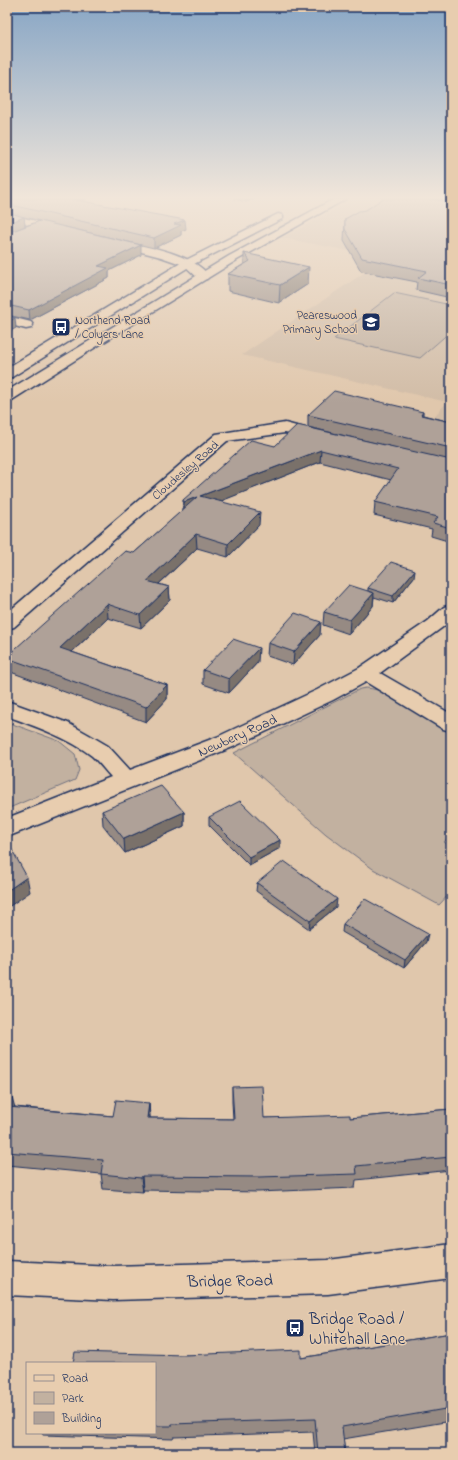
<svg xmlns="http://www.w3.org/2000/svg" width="458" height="1460" font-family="'Indie Flower',sans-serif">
  <rect width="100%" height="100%" fill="#e0c7ac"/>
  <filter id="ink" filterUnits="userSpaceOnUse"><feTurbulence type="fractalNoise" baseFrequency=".025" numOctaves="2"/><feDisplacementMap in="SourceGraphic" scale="8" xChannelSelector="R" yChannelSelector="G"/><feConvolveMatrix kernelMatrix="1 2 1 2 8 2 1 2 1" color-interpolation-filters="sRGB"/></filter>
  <g filter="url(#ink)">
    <!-- built -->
    <polygon fill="#d1bca6" points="380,202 451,215 451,431 411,443 447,402 242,355 386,258 282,238 348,203"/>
    <!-- green -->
    <g fill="#c2b1a0" stroke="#6e707f">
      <polygon points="394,293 451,305 451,331 420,358 334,339"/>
      <path d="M366 688C394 690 427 717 451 732V834L444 842 451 847V892L439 905 373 869 326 834 234 753 360 689Z"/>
      <polygon points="7,722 59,741 75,754 79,770 75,780 7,809"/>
    </g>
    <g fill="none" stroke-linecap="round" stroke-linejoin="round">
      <defs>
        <g id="street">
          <polygon points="7,316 31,322 33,325 31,328 26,329 7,324"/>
          <polygon points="285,423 327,434 329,437 327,440 321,442 285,433 227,441 14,627 7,629 7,613 216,434"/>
          <path d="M451 605V621L380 673 451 714V731L443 729 366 682 333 700 233 747 7 837V818L111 777C105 771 99 762 92 756 69 738 34 726 7 716V701L68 723 91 736 108 746 130 770 217 737 317 690 359 668 428 621 444 607Z"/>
        </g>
        <g id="secondary">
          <polygon points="7,214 66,228 68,230 62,233 7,220"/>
          <path d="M111 238C138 244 193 253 209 276L207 279H199L184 265 161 257 107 243 105 241Z"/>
          <polygon points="451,1244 451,1278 328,1294 113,1300 7,1295 7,1261 113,1266 328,1260"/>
        </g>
        <g id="primary">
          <polygon points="334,199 346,199 237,260 91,350 12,400 7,401 7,391 229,256"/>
          <polygon points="278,214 282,215 283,217 282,219 192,265 12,377 7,378 7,368 184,261"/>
        </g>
      </defs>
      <!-- street casing -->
      <use href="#street" stroke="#1b2f5e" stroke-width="3"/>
      <!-- secondary casing -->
      <use href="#secondary" stroke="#1b2f5e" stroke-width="3"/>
      <!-- primary casing -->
      <use href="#primary" stroke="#1b2f5e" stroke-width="3"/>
      <!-- street -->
      <use href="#street" fill="#e8cdaf" fill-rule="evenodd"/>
      <!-- secondary -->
      <use href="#secondary" fill="#e8cdaf" fill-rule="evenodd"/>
      <!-- primary -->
      <use href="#primary" fill="#e8cdaf" fill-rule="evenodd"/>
    </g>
    <!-- wall -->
    <g fill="#968a83" stroke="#1b2f5e" fill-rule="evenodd">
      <path d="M7 199H86L82 201 186 229 181 231V235L154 248 65 227 141 255 109 271V278L30 320 7 315ZM24 217 40 221 25 226Z"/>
      <polygon points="234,199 254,199 246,202"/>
      <polygon points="382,199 451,199 451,298 416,290 417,282 361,271 344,241 345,219 366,210"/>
      <polygon points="244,253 308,284 279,303 228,291 228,274 244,264"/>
      <polygon points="423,412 423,415 451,422 451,542 431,536 432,529 374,515 375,502 391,480 320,462 220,501 259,525 228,557 197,548 159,584 169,587 170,600 141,628 108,618 72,652 167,685 167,699 146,722 8,671 7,656 134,553 183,510 183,500 275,446 396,448 308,427 308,415"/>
      <polygon points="414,577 393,603 374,597 373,606 349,634 323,625 324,612 368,591 368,588"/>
      <polygon points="320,635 293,665 267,656 268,643"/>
      <polygon points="258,662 229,693 203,684 203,670"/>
      <polygon points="102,811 184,812 184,826 125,853 103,825"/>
      <polygon points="209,817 280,848 249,865 209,825"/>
      <polygon points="257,883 336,907 309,929 256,891"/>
      <polygon points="343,924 426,942 404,968 342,932"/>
      <polygon points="232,1087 264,1118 350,1118 451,1109 451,1170 356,1180 355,1188 258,1192 143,1190 143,1192 103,1189 101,1174 7,1165 7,1093 15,1107 113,1116 149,1103 150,1118 233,1119 232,1102"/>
      <polygon points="451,1333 451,1421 343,1439 345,1453 315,1453 313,1432 174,1437 173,1439 43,1435 42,1433 155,1433 155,1363 184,1355 301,1358"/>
    </g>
    <!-- shaded-wall -->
    <g fill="#7a716a" stroke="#1b2f5e">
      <polygon points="68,199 86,199 69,207"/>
      <polygon points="246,199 254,199 246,202"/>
      <polygon points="24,217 25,226 7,234 7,224"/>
      <polygon points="185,220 186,229 181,231 181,235 154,248 154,238 174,224"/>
      <polygon points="141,245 141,255 109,271 109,278 30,320 29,310 98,266"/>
      <polygon points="309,267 308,284 279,303 280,285"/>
      <polygon points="15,318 16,328 7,333 7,322"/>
      <polygon points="321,450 320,462 201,509 200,496"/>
      <polygon points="197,497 184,515 184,502"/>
      <polygon points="260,512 259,525 228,557 228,544"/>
      <polygon points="196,534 197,548 148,594 147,581"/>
      <polygon points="415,570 414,577 393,603 393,596"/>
      <polygon points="169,587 170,600 141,628 140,615"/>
      <polygon points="374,593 373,606 349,634 350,620"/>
      <polygon points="107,604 108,618 62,661 60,648"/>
      <polygon points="321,622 320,635 293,665 294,652"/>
      <polygon points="259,648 258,662 229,693 229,679"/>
      <polygon points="167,685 167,699 146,722 146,707"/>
      <polygon points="184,812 184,826 125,853 124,839"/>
      <polygon points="280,840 280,848 249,865 249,857"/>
      <polygon points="27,877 30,892 7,908 7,891"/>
      <polygon points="337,899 336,907 309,929 310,921"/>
      <polygon points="428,934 426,942 404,968 405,960"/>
      <polygon points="11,1093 15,1108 8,1107"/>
      <polygon points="149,1103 150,1117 148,1133 147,1118"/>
      <polygon points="142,1176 143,1190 143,1192 141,1178"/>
    </g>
    <!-- building -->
    <g fill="#afa198" stroke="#1b2f5e">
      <polygon points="7,199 71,199 185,220 174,224 181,225 154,238 7,204"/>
      <polygon points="382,199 429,199 451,202 451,285 418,278 427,271 362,258 345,229 345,219 359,211 366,210"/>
      <polygon points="7,212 24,217 7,224"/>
      <polygon points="40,221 141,245 98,266 108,268 29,310 7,305 7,233"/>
      <polygon points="244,253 309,267 280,285 228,274 250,261"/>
      <polygon points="7,315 15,318 7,322"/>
      <polygon points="334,391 423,412 421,415 451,422 451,448 308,415"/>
      <polygon points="297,425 451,460 451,528 433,523 438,517 375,502 398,469 321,450 200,496 260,512 228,544 196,534 147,581 169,587 140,615 107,604 60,648 167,685 146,707 7,658 7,656 125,551 134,553 197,497 184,502 183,500 251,440 275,446"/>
      <polygon points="391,562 415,570 393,596 368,588"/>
      <polygon points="349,585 374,593 350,620 324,612"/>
      <polygon points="295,613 321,622 294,652 268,643"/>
      <polygon points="233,639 259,648 229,679 203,670"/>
      <polygon points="161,786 184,812 124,839 102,811"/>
      <polygon points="240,801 280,840 249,857 209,817"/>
      <polygon points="11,848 27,877 7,891 7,850"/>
      <polygon points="284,861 337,899 310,921 257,883"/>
      <polygon points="365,899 428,934 405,960 343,924"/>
      <polygon points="262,1086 264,1118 350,1115 350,1118 451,1109 451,1157 356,1166 357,1174 259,1177 142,1176 141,1178 101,1174 103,1160 7,1152 7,1093 11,1093 8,1107 113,1116 116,1100 149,1103 147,1118 234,1119 232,1087"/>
      <polygon points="451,1333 451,1408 342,1427 345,1453 318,1453 315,1419 172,1424 172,1426 155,1426 155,1363 73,1363 75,1352 184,1355 301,1350 301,1358"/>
    </g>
  </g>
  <!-- sky -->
  <linearGradient id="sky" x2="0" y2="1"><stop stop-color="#88a6c5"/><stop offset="0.49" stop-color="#f1e6da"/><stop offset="1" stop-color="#f1e6da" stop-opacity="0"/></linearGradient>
  <rect width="458" height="403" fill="url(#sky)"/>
  <!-- icons -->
  <defs>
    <symbol id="school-square" viewBox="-11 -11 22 22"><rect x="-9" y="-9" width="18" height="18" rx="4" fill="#1b2f5e" stroke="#e8cdaf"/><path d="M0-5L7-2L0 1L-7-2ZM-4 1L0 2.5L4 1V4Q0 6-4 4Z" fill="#fff"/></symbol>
    <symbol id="bus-square" viewBox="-11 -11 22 22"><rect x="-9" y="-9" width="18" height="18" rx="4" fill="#1b2f5e" stroke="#e8cdaf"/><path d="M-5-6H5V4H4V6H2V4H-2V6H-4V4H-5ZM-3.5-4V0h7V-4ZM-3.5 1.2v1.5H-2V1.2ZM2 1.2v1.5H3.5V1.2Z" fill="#fff"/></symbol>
  </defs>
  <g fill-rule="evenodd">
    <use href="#school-square" x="360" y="311" width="22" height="22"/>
    <use href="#bus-square" x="50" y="316" width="22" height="22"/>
    <use href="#bus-square" x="284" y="1317" width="22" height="22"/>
  </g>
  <g text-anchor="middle" stroke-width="3" stroke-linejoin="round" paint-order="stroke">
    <!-- far-poi labels -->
    <g font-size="12" fill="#1b2f5e" stroke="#e8cdaf" text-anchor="end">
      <text x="357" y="319">Peareswood<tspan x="357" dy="14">Primary School</tspan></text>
      <text x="75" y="324" text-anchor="start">Northend Road<tspan x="75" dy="14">/ Colyers Lane</tspan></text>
    </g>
    <!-- far-street labels -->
    <g font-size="12" fill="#1b2f5e" stroke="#e8cdaf">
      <text transform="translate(185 470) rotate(-41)" y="4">Cloudesley Road</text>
    </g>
    <!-- street labels -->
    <g font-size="14" fill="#1b2f5e" stroke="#e8cdaf">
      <text transform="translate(237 735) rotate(-24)" y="5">Newbery Road</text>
    </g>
    <!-- near-street labels -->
    <g font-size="17" fill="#1b2f5e" stroke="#e8cdaf">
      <text transform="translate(230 1280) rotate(-1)" y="6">Bridge Road</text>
    </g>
    <!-- near-poi labels -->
    <g font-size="17" fill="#1b2f5e" stroke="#e8cdaf" text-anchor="start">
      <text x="309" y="1324">Bridge Road /<tspan x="309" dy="20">Whitehall Lane</tspan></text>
    </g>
  </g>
  <!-- margin -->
  <rect width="458" height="1460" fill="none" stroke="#e8cdaf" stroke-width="24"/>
  <rect x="12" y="12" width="434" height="1436" fill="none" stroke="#1b2f5e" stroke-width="1.5" filter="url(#ink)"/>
  <!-- legend -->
  <rect x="26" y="1362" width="130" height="72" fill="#e8cdaf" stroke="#968e8f"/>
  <rect x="34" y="1375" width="20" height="6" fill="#e8cdaf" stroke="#968e8f"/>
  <text x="62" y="1382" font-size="12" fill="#1b2f5e">Road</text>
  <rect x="34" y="1392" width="20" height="12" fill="#c2b1a0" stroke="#968e8f"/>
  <text x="62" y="1402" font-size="12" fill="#1b2f5e">Park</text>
  <rect x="34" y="1412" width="20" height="12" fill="#afa198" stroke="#968e8f"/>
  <text x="62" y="1422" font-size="12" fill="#1b2f5e">Building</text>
</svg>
